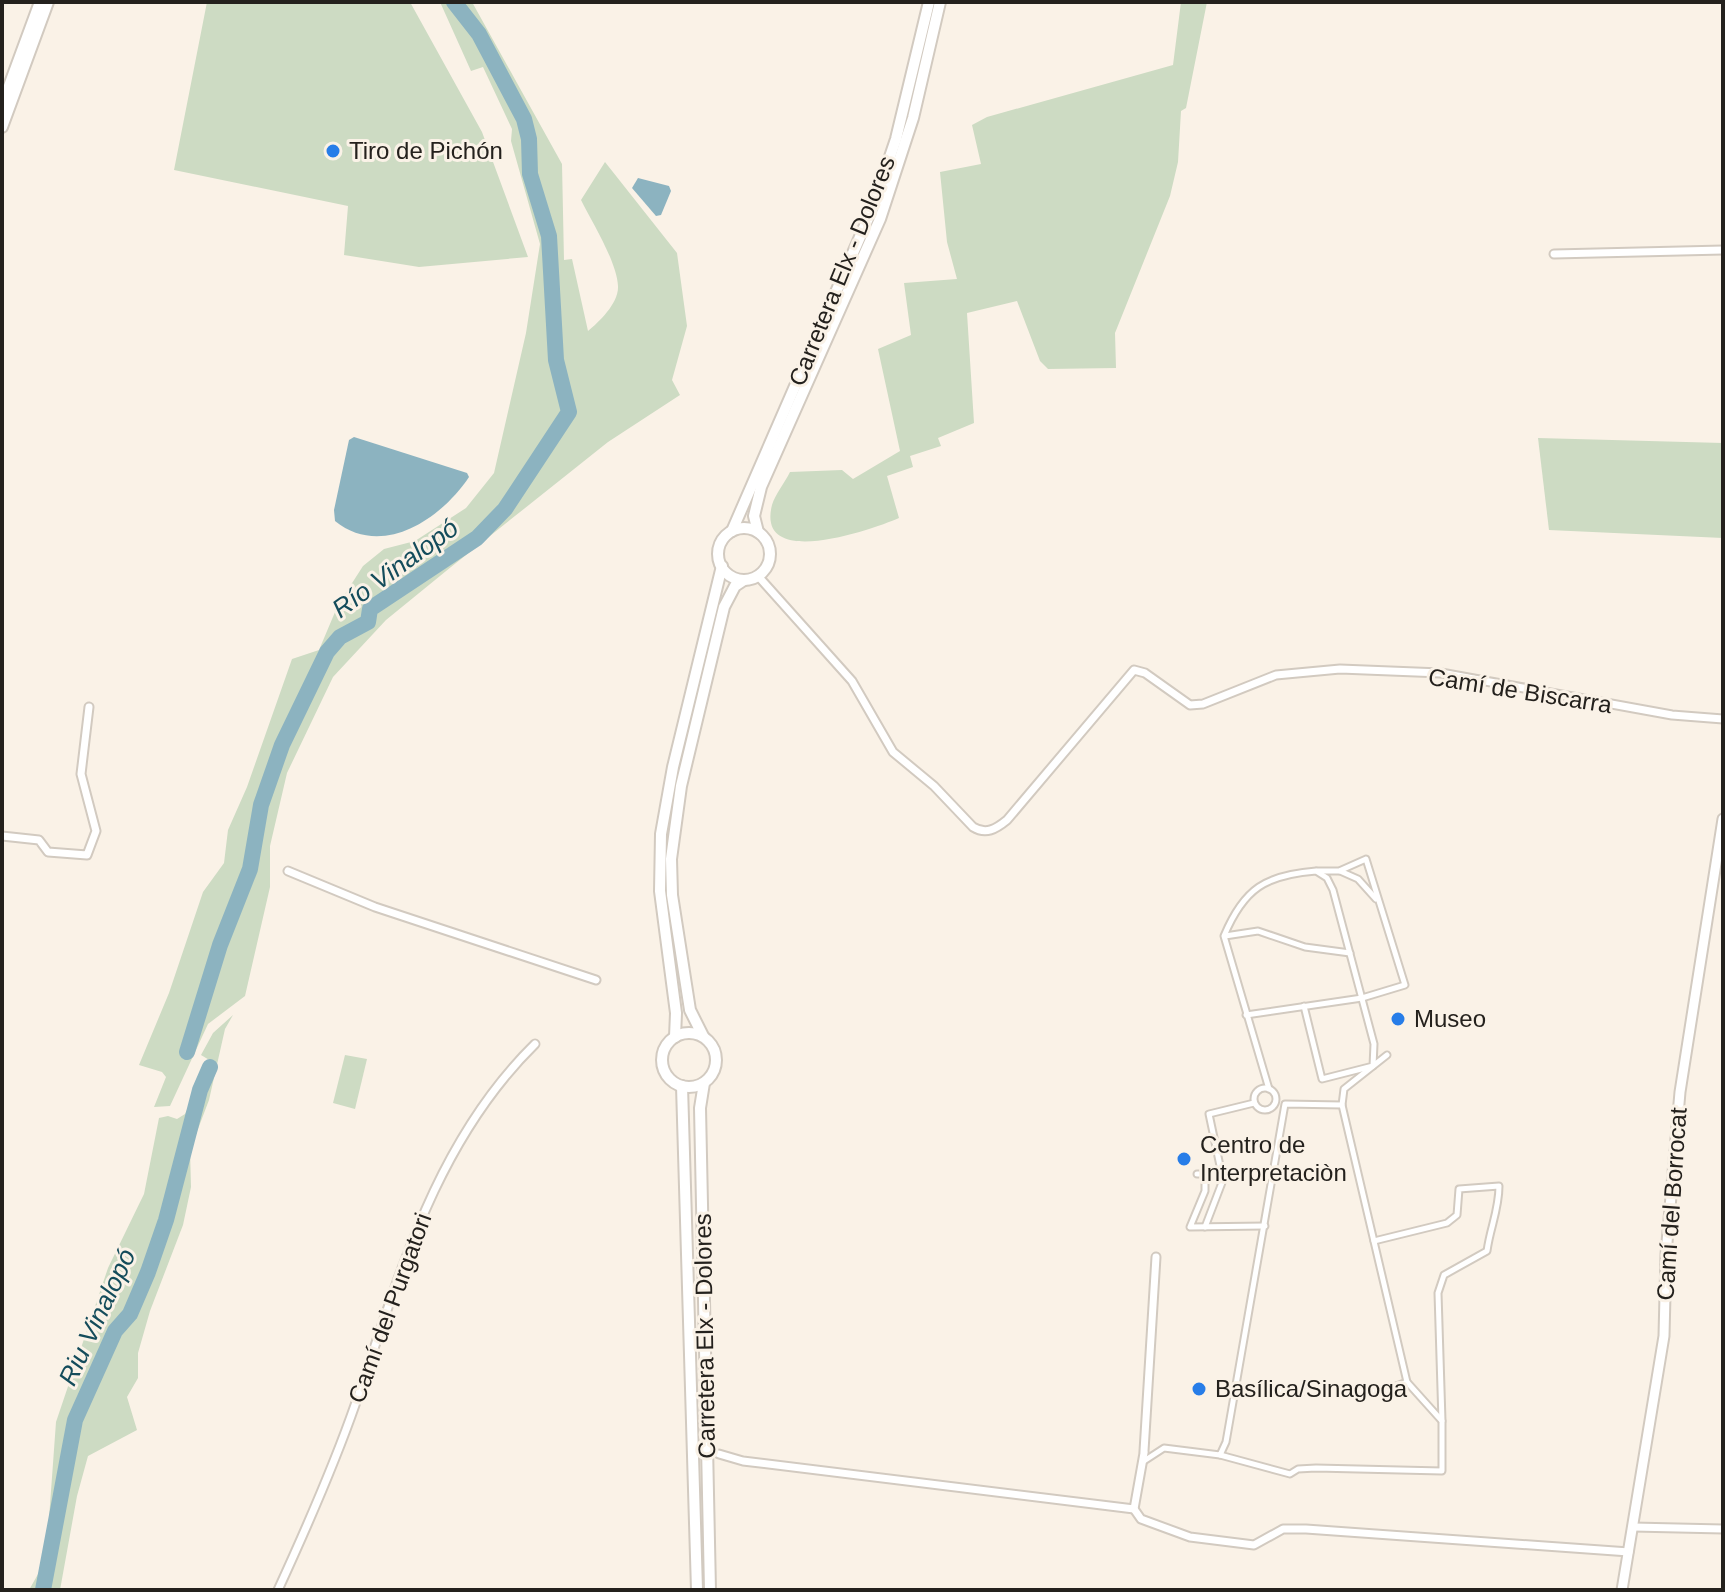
<svg xmlns="http://www.w3.org/2000/svg" width="1725" height="1592" font-family="Helvetica,sans-serif">
  <rect width="100%" height="100%" fill="#faf2e7"/>
  <!-- green -->
  <g fill="#cddbc3">
    <polygon points="207,2 410,2 482,132 528,257 419,267 344,255 348,206 174,170"/>
    <path d="M440 2H472L562 164 564 260 572 259 588 331C599 322 619 303 618 286 617 262 592 222 581 200L605 162 677 253 687 326 672 380 680 395 608 442 451 567 386 620 333 677 287 773 270 846V887L245 996 208 1024 170 1106 154 1107 166 1077 162 1072 139 1065 169 993 203 892 224 863 228 830 247 787 292 659 319 650 338 605 363 566 384 549 415 541 466 508 494 473 526 333 540 244 511 141 512 129 483 67 471 71Z"/>
    <path d="M1181 2H1207L1186 108 1181 111 1178 162 1170 196 1115 333 1116 368 1048 369 1040 361 1017 301 967 313 974 423 938 438 941 446 910 456 913 467 887 476 899 518C876 528 755 572 772 505 775 495 785 482 790 472L842 470 853 479 900 451 878 349 911 335 904 283 957 279 947 242 940 172 981 164 972 125 987 117 1173 65Z"/>
    <polygon points="1538,438 1723,443 1723,538 1549,530"/>
    <polygon points="233,1015 225,1029 209,1100 190,1150 191,1187 183,1225 150,1311 138,1353 138,1378 127,1397 137,1430 88,1456 77,1496 60,1590 29,1590 46,1560 56,1422 108,1268 144,1194 159,1118 168,1116 177,1119 185,1114 211,1061 201,1055 213,1033"/>
    <polygon points="345,1055 367,1059 355,1109 333,1103"/>
  </g>
  <!-- water -->
  <g fill="#8cb3c0">
    <polygon points="638,178 669,186 671,191 661,215 656,216 632,188"/>
    <path d="M354 437 467 473 469 477C441 519 382 559 335 521L334 510 349 440Z"/>
  </g>
  <g fill="none" stroke-linecap="round" stroke-linejoin="round">
    <!-- river -->
    <g stroke="#8cb3c0" stroke-width="16">
      <polyline points="187,1052 220,945 250,869 261,805 282,745 327,652 340,637 368,622 370,609 477,538 505,509 569,412 556,360 549,236 530,174 529,139 524,119 479,34 454,2"/>
      <polyline points="43,1590 75,1420 115,1331 130,1314 148,1272 166,1220 200,1090 210,1067"/>
    </g>
    <defs>
      <g id="pedestrian">
        <polyline points="1340,871 1358,879 1376,899"/>
        <polyline points="1225,936 1258,931 1305,947 1350,953"/>
        <polyline points="1246,1015 1362,998 1405,985 1366,859 1339,871 1317,871"/>
        <circle cx="1265" cy="1099" r="11"/>
        <path d="M1269 1089 1224 936C1244 888 1266 875 1316 871L1327 878 1333 890 1374 1044 1373 1066 1322 1079 1304 1006"/>
        <polyline points="1197,1174 1205,1174 1205,1191 1190,1227 1265,1226"/>
        <polyline points="1205,1227 1223,1180 1209,1114 1254,1103"/>
        <path d="M1374 1241 1447 1223 1457 1215 1459 1189 1499 1186C1499 1210 1490 1228 1487 1251L1444 1275 1438 1293 1442 1421"/>
        <polyline points="1236,1391 1383,1391 1407,1382 1342,1105"/>
        <polyline points="1220,1455 1290,1474 1298,1469 1316,1468 1442,1471 1442,1421 1407,1382"/>
        <polyline points="1144,1461 1164,1448 1220,1455 1226,1442 1285,1104 1342,1105 1344,1089 1387,1055"/>
      </g>
      <g id="minor">
        <polyline points="1554,254 1723,250"/>
        <path d="M758 576 852 681 893 752 934 786 973 827C986 835 996 829 1007 820L1134 670 1145 673 1190 705 1203 704 1276 675 1340 669 1441 673 1672 715 1723 719"/>
        <polyline points="2,836 39,840 48,852 87,855 96,831 81,774 89,707"/>
        <polyline points="288,871 375,907 596,980"/>
        <polyline points="1144,1451 1156,1257"/>
        <polyline points="719,1454 743,1461 1134,1509 1144,1453"/>
        <polyline points="1134,1509 1141,1519 1190,1537 1254,1545 1283,1529 1306,1529 1629,1552"/>
        <polyline points="1633,1527 1723,1529"/>
        <path d="M278 1590C306 1529 333 1468 355 1405 399 1277 435 1142 535 1044"/>
      </g>
      <polyline id="tertiary" points="1622,1590 1664,1336 1666,1254 1680,1092 1723,819"/>
      <g id="secondary">
        <polyline points="2,105 40,2"/>
        <polyline points="2,127 48,2"/>
        <circle cx="744" cy="554" r="26"/>
        <polyline points="732,531 873,207 896,139 929,2"/>
        <polyline points="758,532 754,516 761,487 880,219 913,118 940,2"/>
        <circle cx="689" cy="1060" r="27"/>
        <polyline points="703,1036 690,1010 672,895 671,859 681,786 724,607 735,586 744,580"/>
        <polyline points="675,1037 676,1013 660,891 661,834 673,767 722,566"/>
        <polyline points="704,1083 700,1108 710,1590"/>
        <polyline points="682,1086 697,1590"/>
      </g>
    </defs>
    <!-- pedestrian casing -->
    <use href="#pedestrian" stroke="#d2cac0" stroke-width="9"/>
    <!-- minor casing -->
    <use href="#minor" stroke="#d2cac0" stroke-width="11"/>
    <!-- tertiary casing -->
    <use href="#tertiary" stroke="#d2cac0" stroke-width="13"/>
    <!-- secondary casing -->
    <use href="#secondary" stroke="#d2cac0" stroke-width="14"/>
    <!-- pedestrian -->
    <use href="#pedestrian" stroke="#fff" stroke-width="5"/>
    <!-- minor -->
    <use href="#minor" stroke="#fff" stroke-width="7"/>
    <!-- tertiary -->
    <use href="#tertiary" stroke="#fff" stroke-width="9"/>
    <!-- secondary -->
    <use href="#secondary" stroke="#fff" stroke-width="10"/>
  </g>
  <!-- markers -->
  <g fill="#277de8" stroke="#faf2e7" stroke-width="3">
    <circle cx="333" cy="151" r="8"/>
    <circle cx="1398" cy="1019" r="8"/>
    <circle cx="1184" cy="1159" r="8"/>
    <circle cx="1199" cy="1389" r="8"/>
  </g>
  <g text-anchor="middle" stroke-width="6" stroke-linejoin="round" paint-order="stroke">
    <!-- poi labels -->
    <g font-size="24" fill="#24211d" stroke="#faf2e7" text-anchor="start">
      <text x="349" y="159">Tiro de Pichón</text>
      <text x="1414" y="1027">Museo</text>
      <text x="1200" y="1153">Centro de<tspan x="1200" dy="28">Interpretaciòn</tspan></text>
      <text x="1215" y="1397">Basílica/Sinagoga</text>
    </g>
    <!-- street labels -->
    <g font-size="24" fill="#24211d" stroke="#faf2e7">
      <text transform="translate(842 271) rotate(-68)" y="8">Carretera Elx - Dolores</text>
      <text transform="translate(1520 691) rotate(9)" y="8">Camí de Biscarra</text>
      <text transform="translate(1672 1204) rotate(-86)" y="8">Camí del Borrocat</text>
      <text transform="translate(390 1308) rotate(-70)" y="8">Camí del Purgatori</text>
      <text transform="translate(705 1336) rotate(-91)" y="8">Carretera Elx - Dolores</text>
    </g>
    <!-- water labels -->
    <g font-size="26" font-style="italic" fill="#144c5b" stroke="#faf2e7">
      <text transform="translate(395 568) rotate(-36)" y="9">Río Vinalopó</text>
      <text transform="translate(97 1317) rotate(-65)" y="9">Riu Vinalopó</text>
    </g>
  </g>
  <!-- border -->
  <rect width="1725" height="1592" fill="none" stroke="#24211d" stroke-width="8"/>
</svg>
